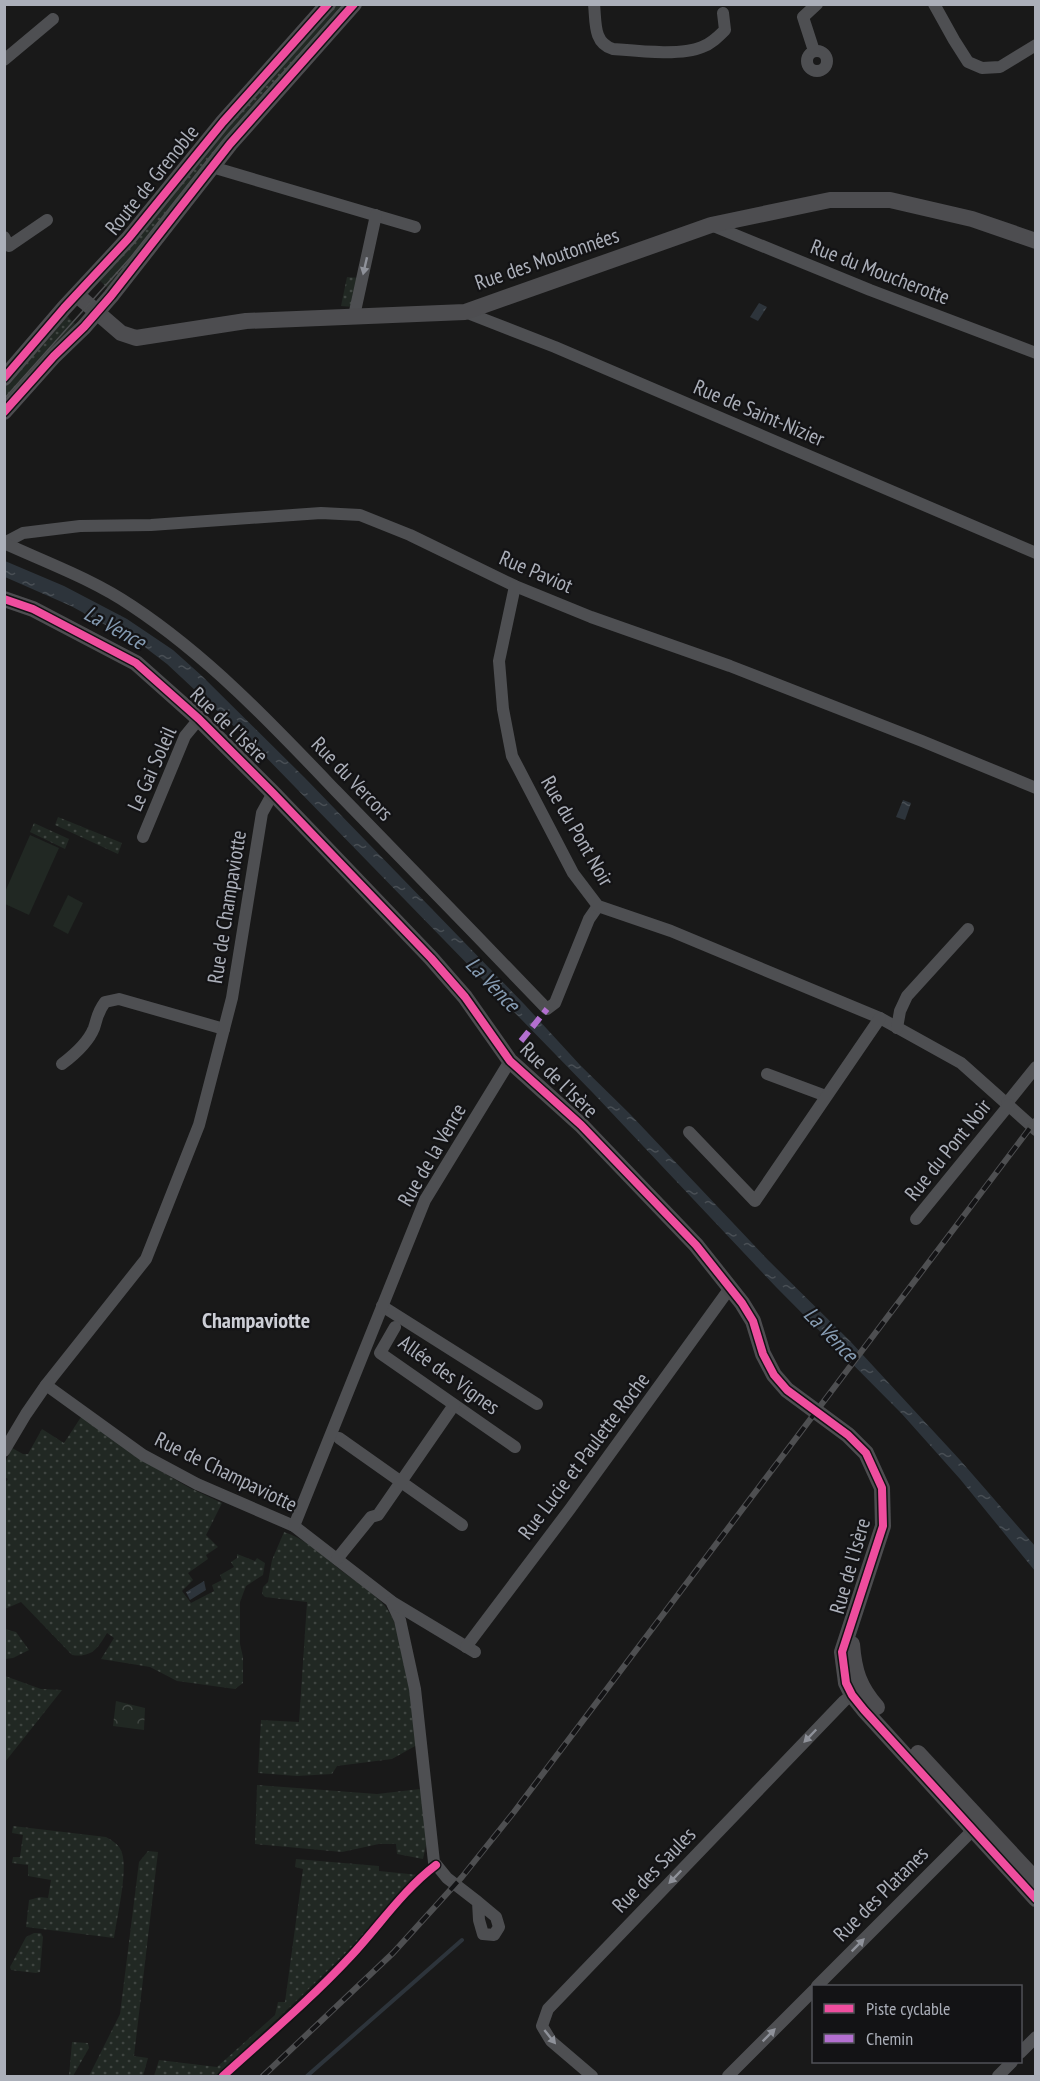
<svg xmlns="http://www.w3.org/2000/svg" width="1040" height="2081" font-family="'PT Sans Narrow',sans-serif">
  <defs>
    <pattern id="grass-dots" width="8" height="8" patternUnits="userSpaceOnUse" patternTransform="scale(1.5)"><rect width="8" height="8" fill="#212823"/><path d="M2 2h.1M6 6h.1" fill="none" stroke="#3f4541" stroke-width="1.8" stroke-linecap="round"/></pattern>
    <pattern id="forest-crowns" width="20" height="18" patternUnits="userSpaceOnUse" patternTransform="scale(1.5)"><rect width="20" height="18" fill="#212823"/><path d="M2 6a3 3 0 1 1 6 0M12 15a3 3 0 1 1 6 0" fill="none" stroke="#3f4541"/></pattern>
    <pattern id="water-ripples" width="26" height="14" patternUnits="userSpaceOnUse" patternTransform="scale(1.5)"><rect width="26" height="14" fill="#2d343b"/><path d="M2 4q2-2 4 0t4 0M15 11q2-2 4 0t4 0" fill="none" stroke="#494f55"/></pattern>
  </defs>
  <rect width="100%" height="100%" fill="#191919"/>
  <!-- grass -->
  <g fill="url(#grass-dots)">
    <polygon points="332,5 349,5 111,291 99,280"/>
    <polygon points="347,277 361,278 353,307 341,306"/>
    <polygon points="67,316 75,324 5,404 5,385"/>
    <polygon points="58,817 122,843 118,854 55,825"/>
    <polygon points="34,823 69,839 65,849 30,832"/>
    <path d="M83 1414 145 1462 188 1487 222 1503 206 1535 218 1547 206 1555 208 1559 188 1573 193 1580 182 1591 191 1603 214 1591 212 1585 222 1580 220 1575 234 1567 231 1562 237 1558V1554L255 1561 257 1558 265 1563 263 1575 246 1586 240 1602V1644L243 1657V1683L235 1689 177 1681 150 1667 101 1659 114 1638 107 1633C98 1648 92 1658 72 1655L21 1602 5 1609 4 1484 8 1479 5 1477V1463L12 1448 23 1454H28L42 1429 64 1443Z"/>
    <path d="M284 1532C304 1538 322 1555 338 1568 352 1579 374 1593 385 1606 409 1637 411 1706 417 1745L392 1759 337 1766 332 1774 297 1776 258 1773 261 1720 299 1722 307 1602 265 1597 262 1594 263 1587 268 1582 272 1560Z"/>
    <polygon points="5,1629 16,1632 29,1650 13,1658 5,1659"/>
    <polygon points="5,1676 41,1689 62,1690 5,1762"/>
    <polygon points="257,1785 377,1794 420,1789 423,1793 427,1841 423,1859 397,1854 396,1844 379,1844 342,1852 255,1844"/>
    <path d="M13 1826 106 1837C113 1841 120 1845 122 1853 128 1871 117 1917 114 1938L26 1927 29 1900 40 1897 48 1898 51 1880 28 1876V1865L12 1863 13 1857H20L23 1835 12 1833Z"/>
    <polygon points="148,1851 158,1852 134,2056 148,2058 143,2076 89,2076 120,2014 139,1862"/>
    <path d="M296 1859 379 1866V1871L419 1875C355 1947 286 2012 215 2076H154L159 2060 217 2067 275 2015 278 2002H285L303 1869 295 1867Z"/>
    <polygon points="34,1933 41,1933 43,1937 40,1972 36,1973 11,1970 10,1967 26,1937"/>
    <polygon points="72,2042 88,2043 89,2048 73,2076 69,2076"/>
  </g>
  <!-- forest -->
  <polygon fill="url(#forest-crowns)" points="116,1701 145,1708 144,1730 113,1726"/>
  <!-- pitch -->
  <g fill="#212823">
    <polygon points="30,835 59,848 29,915 5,904 5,892"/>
    <polygon points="68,895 83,903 68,934 53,926"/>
  </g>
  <!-- water -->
  <g fill="url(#water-ripples)">
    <polygon points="759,303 767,307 758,321 750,317"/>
    <polygon points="5,561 64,586 127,619 173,650 202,676 304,777 525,1005 580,1065 630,1114 768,1260 850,1341 960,1460 1035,1546 1035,1571 960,1479 902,1414 776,1287 593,1093 257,748 167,664 142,645 71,606 5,577"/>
    <polygon points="903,800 911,803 905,820 896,817"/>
    <polygon points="204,1581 206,1590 190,1600 186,1592"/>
  </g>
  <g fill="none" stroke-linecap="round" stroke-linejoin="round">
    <!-- stream -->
    <polyline stroke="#2d343b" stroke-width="4" points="307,2076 462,1940"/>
    <!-- street -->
    <g stroke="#4e4f52" stroke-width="12">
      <path d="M594 4C596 22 593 43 613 49 637 51 682 56 702 47 711 44 718 37 725 30L723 13"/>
      <polyline points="934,4 954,40 968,62 982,68 1000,67 1036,45"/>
      <circle cx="817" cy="61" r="10"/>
      <polyline points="814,51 803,17 817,4"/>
      <polyline points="4,60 53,19"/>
      <polyline points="212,167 415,227"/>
      <polyline points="711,225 870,290 1036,353"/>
      <polyline points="4,237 9,246 47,220"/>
      <polyline points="465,312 555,347 1036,553"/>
      <polyline points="354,316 376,215"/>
      <polyline points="4,543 23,533 80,526 151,525 321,513 360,515 410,535 515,586 591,617 730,666 922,741 1036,788"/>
      <path d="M6 544C48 563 94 580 132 606 209 657 273 725 336 791 407 864 477 936 547 1009L555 1003 589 919 598 906"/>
      <polyline points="515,586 499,661 503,709 512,756 573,873 598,906 671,931 880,1018 961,1063 1036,1130"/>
      <polyline points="143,837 185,736 199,719"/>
      <polyline points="897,1028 900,1011 907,996 968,929"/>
      <path d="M62 1064C74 1055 88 1043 94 1028 98 1016 97 1013 105 1002L119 999 224 1029"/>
      <polyline points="767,1074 826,1096"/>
      <polyline points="1007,1103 1036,1067"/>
      <polyline points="689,1132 755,1201 880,1018"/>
      <polyline points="916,1219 1009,1105"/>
      <polyline points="382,1306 537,1404"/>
      <polyline points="395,1327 380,1353 515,1447"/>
      <polyline points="46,1385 143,1455 197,1484 294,1526 391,1601 400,1620 415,1689 434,1862 447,1878 478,1902 479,1920 483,1934 494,1935 499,1927 496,1917 478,1902"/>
      <polyline points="339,1438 462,1525"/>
      <polyline points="4,1451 26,1414 46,1385 146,1259 199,1125 232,998 262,813 273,793"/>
      <polyline points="294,1526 425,1200 510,1061"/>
      <polyline points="337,1559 371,1517 378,1515 454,1405"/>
      <polyline points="392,1602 475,1652"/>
      <polyline points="466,1647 570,1509 730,1288"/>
      <polyline points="817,1986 973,1830"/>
      <polyline points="1020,2053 1036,2037"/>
      <polyline points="592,2076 551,2041 542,2026 548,2009 844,1701 852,1695"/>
      <polyline points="728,2076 814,1990"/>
      <polyline points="998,2076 1012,2062"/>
    </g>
    <!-- secondary -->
    <g stroke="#4d4d50" stroke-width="16">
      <polyline points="77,295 121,333 136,338 246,321 465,312 711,225 830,200 890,200 972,219 1036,241"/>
      <polyline points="4,378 64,308 128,239 223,122 328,4"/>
      <polyline points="4,412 54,356 84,327 111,296 230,144 354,4"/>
      <polyline points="4,599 33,609 136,663 199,719 273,793 431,958 465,997 510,1061 581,1125 696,1245 742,1303 753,1321 763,1354 774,1375 787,1390 848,1435 866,1453 882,1488 883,1526 842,1652 846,1683 852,1695 864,1710 1036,1899"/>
      <path d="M852 1644C854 1670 859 1687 877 1707"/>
      <polyline points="918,1753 1036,1880"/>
    </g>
    <!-- tram -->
    <polyline stroke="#4e4f51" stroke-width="1.5" points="4,399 131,257 224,139 344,4"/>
    <defs>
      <polyline id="rail" points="263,2076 393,1953 462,1877 514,1812 1036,1120"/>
    </defs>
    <!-- rail casing -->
    <use href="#rail" stroke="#4e4f51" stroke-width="6"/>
    <!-- rail -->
    <use href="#rail" stroke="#131315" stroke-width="4" stroke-dasharray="11" stroke-linecap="butt"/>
    <!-- quiet -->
    <polyline stroke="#b36fd0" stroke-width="6" stroke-dasharray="12 6" stroke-linecap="butt" points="521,1041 547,1009"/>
    <defs>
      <g id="cycleway">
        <polyline points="4,378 64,308 128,239 223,122 328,4"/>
        <polyline points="4,412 54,356 84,327 111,296 230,144 354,4"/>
        <polyline points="4,599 33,609 136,663 199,719 273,793 431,958 465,997 510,1061 581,1125 696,1245 742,1303 753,1321 763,1354 774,1375 787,1390 848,1435 866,1453 882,1488 883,1526 842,1652 846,1683 852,1695 864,1710 1036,1899"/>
        <path d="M223 2076C266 2037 311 1999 351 1956 379 1926 403 1890 436 1865"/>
      </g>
    </defs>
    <!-- cycleway casing -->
    <use href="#cycleway" stroke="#131315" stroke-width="11"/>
    <!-- cycleway -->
    <use href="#cycleway" stroke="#ef4d9e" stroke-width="8"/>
  </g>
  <!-- one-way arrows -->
  <defs><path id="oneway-solid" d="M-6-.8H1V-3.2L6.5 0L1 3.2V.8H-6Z" transform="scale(1.5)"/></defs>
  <g fill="#8f929a">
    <use href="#oneway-solid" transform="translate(365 266) rotate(103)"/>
    <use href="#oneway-solid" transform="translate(810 1736) rotate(134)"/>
    <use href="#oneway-solid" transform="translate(675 1877) rotate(134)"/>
    <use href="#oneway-solid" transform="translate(858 1945) rotate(-45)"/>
    <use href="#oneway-solid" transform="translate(769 2035) rotate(-45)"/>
    <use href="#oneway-solid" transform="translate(550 2037) rotate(51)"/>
  </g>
  <g text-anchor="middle" stroke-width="4.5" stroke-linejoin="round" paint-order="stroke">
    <!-- street labels -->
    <g font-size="21" fill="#abafb9" stroke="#131315">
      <text transform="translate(152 180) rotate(-51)" y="7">Route de Grenoble</text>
      <text transform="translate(547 259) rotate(-19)" y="7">Rue des Moutonnées</text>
      <text transform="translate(880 272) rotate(21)" y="7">Rue du Moucherotte</text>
      <text transform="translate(759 413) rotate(23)" y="7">Rue de Saint-Nizier</text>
      <text transform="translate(536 572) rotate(23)" y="7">Rue Paviot</text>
      <text transform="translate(229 725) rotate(44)" y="7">Rue de l'Isère</text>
      <text transform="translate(152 769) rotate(-66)" y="7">Le Gai Soleil</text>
      <text transform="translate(352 779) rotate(46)" y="7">Rue du Vercors</text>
      <text transform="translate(577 831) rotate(60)" y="7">Rue du Pont Noir</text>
      <text transform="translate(227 907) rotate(-81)" y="7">Rue de Champaviotte</text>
      <text transform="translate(559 1080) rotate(44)" y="7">Rue de l'Isère</text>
      <text transform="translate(948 1150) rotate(-51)" y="7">Rue du Pont Noir</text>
      <text transform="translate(432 1155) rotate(-60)" y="7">Rue de la Vence</text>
      <text transform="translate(449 1375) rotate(36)" y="7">Allée des Vignes</text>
      <text transform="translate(584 1456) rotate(-53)" y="7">Rue Lucie et Paulette Roche</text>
      <text transform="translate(226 1472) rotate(26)" y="7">Rue de Champaviotte</text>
      <text transform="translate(850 1566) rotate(-74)" y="7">Rue de l'Isère</text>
      <text transform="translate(654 1870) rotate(-46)" y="7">Rue des Saules</text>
      <text transform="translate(881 1894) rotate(-45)" y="7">Rue des Platanes</text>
    </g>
    <!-- water labels -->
    <g font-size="22" font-style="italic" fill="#859bb2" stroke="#131315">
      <text transform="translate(115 627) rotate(29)" y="8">La Vence</text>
      <text transform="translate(493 984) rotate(46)" y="8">La Vence</text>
      <text transform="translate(831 1334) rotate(46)" y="8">La Vence</text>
    </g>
    <!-- neighbourhood labels -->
    <g font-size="22" font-weight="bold" fill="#ccced6" stroke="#131315">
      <text x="256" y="1328">Champaviotte</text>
    </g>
  </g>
  <!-- border -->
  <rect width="1040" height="2081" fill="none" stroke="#abafb9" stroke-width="12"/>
  <!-- legend -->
  <rect x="812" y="1985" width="210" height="78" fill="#131315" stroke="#505157" stroke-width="1.5"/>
  <rect x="824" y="2004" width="30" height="9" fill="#ef4d9e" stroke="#505157" stroke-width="1.5"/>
  <text x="866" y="2015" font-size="18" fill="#abafb9">Piste cyclable</text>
  <rect x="824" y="2034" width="30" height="9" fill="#b36fd0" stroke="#505157" stroke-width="1.5"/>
  <text x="866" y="2045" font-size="18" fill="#abafb9">Chemin</text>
</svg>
